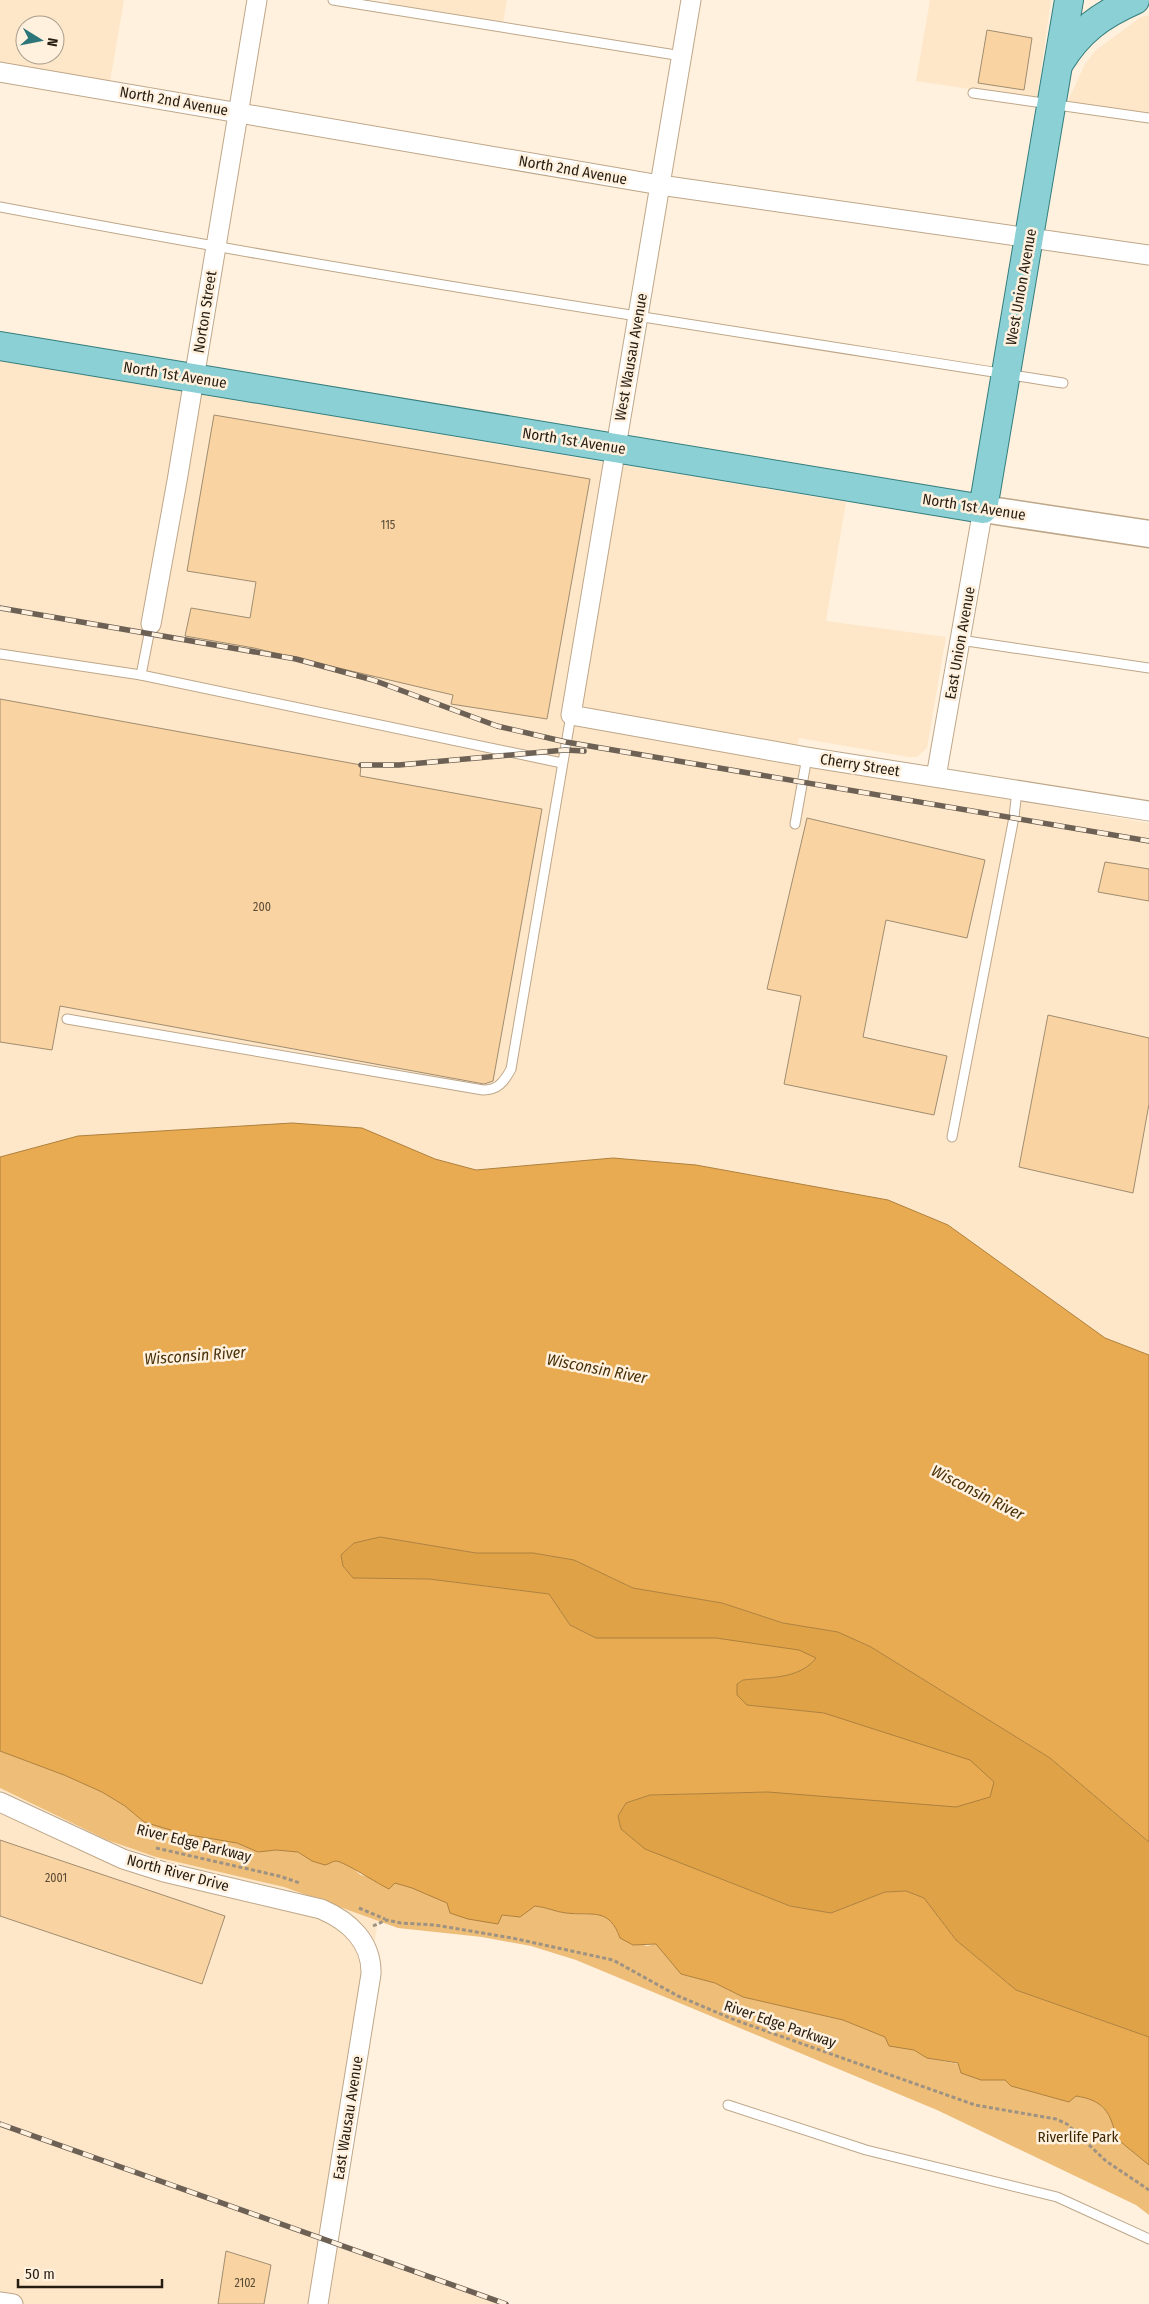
<svg xmlns="http://www.w3.org/2000/svg" width="1149" height="2304" font-family="'Fira Sans Condensed',sans-serif">
  <rect width="100%" height="100%" fill="#fff1de"/>
  <!-- built -->
  <g fill="#fee7c9" fill-rule="evenodd">
    <path d="M0 0H124L110 82 0 62ZM25 25H55V55H25Z"/>
    <polygon points="389,0 507,0 503,23 388,3"/>
    <polygon points="930,0 1051,0 1037,99 916,81"/>
    <polygon points="1149,15 1149,114 1067,103 1085,64 1096,50 1141,17"/>
    <polygon points="0,359 513,447 846,502 826,621 946,637 927,748 917,757 909,757 799,738 794,764 1149,823 1149,1355 1105,1338 948,1225 888,1200 613,1158 476,1170 435,1159 78,1136 0,1157"/>
    <polygon points="0,1788 107,1840 133,1849 284,1887 378,1921 328,2241 505,2304 0,2304"/>
  </g>
  <!-- green -->
  <path fill="#eebd78" d="M0 1751 64 1775 102 1792 125 1806 144 1822 184 1834 237 1843 258 1852 276 1850 298 1852 312 1861H335L346 1863 361 1875 412 1887 447 1903 502 1915 519 1917 535 1906C546 1907 556 1912 566 1913 593 1916 609 1907 620 1938L647 1946 656 1944 681 1974 715 1983 743 1997 843 2020 885 2037 889 2046 914 2050 927 2058 958 2064 961 2073 981 2080H1005L1011 2086 1069 2102 1076 2096C1103 2100 1111 2112 1116 2138L1149 2165V2215L1136 2205 937 2110 576 1960 531 1946 482 1937 398 1928 284 1887 156 1857 107 1840 0 1788Z"/>
  <!-- forest -->
  <path fill="#dfa247" d="M380 1537 476 1553H533L574 1560 633 1588 722 1603 783 1623 838 1632 871 1647 1050 1758 1149 1842V2037L1016 1990 956 1940 924 1898 906 1891 885 1892 831 1913 790 1906 644 1849 621 1829 618 1816 626 1803 650 1795 768 1792 824 1713 747 1705 737 1695V1684L743 1680C766 1677 801 1680 815 1658L716 1638H596L570 1625 549 1594 429 1579 353 1578 343 1566 341 1555 354 1543Z"/>
  <!-- water -->
  <path fill="#e9ab51" stroke="#ae803e" d="M292 1123 362 1128 435 1159 476 1170 613 1158 696 1165 888 1200 948 1225 1105 1338 1149 1355V1842L1050 1758 871 1647 838 1632 783 1623 722 1603 633 1588 574 1560 533 1553H476L380 1537 354 1543 341 1555 343 1566 353 1578 429 1579 549 1594 570 1625 596 1638H716L799 1650 816 1658C799 1680 768 1677 743 1680L737 1684V1695L747 1705 824 1713 970 1760 994 1782 990 1797 956 1807 768 1792 650 1795 626 1803 618 1816 621 1829 645 1849 790 1906 831 1913 885 1892 906 1891 924 1898 956 1940 1016 1990 1149 2037V2165L1116 2138C1111 2112 1103 2100 1076 2096L1069 2102 1011 2086 1005 2080H981L961 2073 958 2063 927 2058 914 2050 889 2046 885 2037 843 2020 743 1997 715 1983 681 1974 656 1944 633 1945 620 1938C609 1907 593 1916 566 1913 556 1912 546 1907 535 1906L520 1917 502 1915 498 1924 468 1919 450 1913 447 1903 412 1888 395 1883 389 1889C378 1884 345 1862 336 1861 333 1861 329 1864 325 1865L312 1861 298 1852 276 1850 258 1852 237 1843 184 1834 144 1822 125 1806 102 1792 64 1775 0 1751V1157L78 1136Z"/>
  <!-- building -->
  <g fill="#f9d4a2" stroke="#a18c6f">
    <polygon points="987,30 1032,38 1024,90 978,83"/>
    <polygon points="214,415 590,479 547,719 451,704 453,695 254,648 185,636 191,608 250,618 256,582 187,571"/>
    <polygon points="0,699 361,765 360,776 542,809 493,1081 484,1084 60,1006 52,1050 0,1042"/>
    <polygon points="807,818 985,860 967,938 886,920 863,1037 947,1056 934,1115 784,1084 801,996 767,989"/>
    <polygon points="1105,862 1149,869 1149,901 1098,892"/>
    <polygon points="1048,1015 1149,1038 1149,1104 1133,1193 1019,1167"/>
    <polygon points="0,1840 225,1916 202,1984 0,1916"/>
    <polygon points="226,2251 271,2265 264,2304 218,2304"/>
  </g>
  <g fill="none" stroke-linecap="round" stroke-linejoin="round">
    <defs>
      <g id="lane">
        <polyline points="333,0 682,56"/>
        <polyline points="973,93 1149,118"/>
        <path d="M0 207C353 274 708 327 1063 383"/>
        <polyline points="960,640 1149,668"/>
        <polyline points="0,654 141,675 562,763"/>
        <polyline points="141,675 151,624"/>
        <polyline points="795,824 807,757"/>
        <path d="M67 1019 483 1090C498 1090 504 1082 511 1069L571 715"/>
        <polyline points="952,1137 1014,817 1017,790"/>
        <polyline points="728,2105 866,2150 1057,2197 1149,2239"/>
      </g>
      <g id="street">
        <polyline points="691,0 571,715 807,757 1149,811"/>
        <polyline points="0,72 660,185 1149,255"/>
        <polyline points="151,624 177,481 257,0"/>
        <polyline points="936,777 983,509"/>
        <path d="M0 1802 123 1859 164 1872 321 1909C349 1921 372 1942 371 1974L318 2304"/>
        <polyline points="0,2302 13,2304"/>
      </g>
      <polyline id="secondary" points="983,509 1149,534"/>
      <g id="primary">
        <path d="M1060 62C1079 31 1101 15 1135 0"/>
        <polyline points="0,346 983,509 1069,0"/>
      </g>
    </defs>
    <!-- lane casing -->
    <use href="#lane" stroke="#bea789" stroke-width="11"/>
    <!-- street casing -->
    <use href="#street" stroke="#bea789" stroke-width="21"/>
    <!-- secondary casing -->
    <use href="#secondary" stroke="#bea789" stroke-width="29"/>
    <!-- primary casing -->
    <use href="#primary" stroke="#357d7d" stroke-width="30"/>
    <!-- path -->
    <g stroke="#9e9283" stroke-width="3" stroke-dasharray="4 2.5" stroke-linecap="butt">
      <polyline points="156,1848 279,1876 300,1883"/>
      <polyline points="359,1908 385,1919"/>
      <polyline points="373,1926 386,1920 401,1923 435,1925 512,1938 613,1960 678,1996 735,2020 975,2105 1056,2119 1067,2124 1106,2161 1149,2190"/>
    </g>
    <!-- lane -->
    <use href="#lane" stroke="#fff" stroke-width="9"/>
    <!-- street -->
    <use href="#street" stroke="#fff" stroke-width="19"/>
    <!-- secondary -->
    <use href="#secondary" stroke="#fff" stroke-width="26"/>
    <!-- primary -->
    <use href="#primary" stroke="#8bd0d4" stroke-width="28"/>
    <defs>
      <g id="rail">
        <polyline points="0,608 296,659 373,680 497,726 566,742 1149,841"/>
        <polyline points="361,765 399,765 565,750 584,751"/>
        <polyline points="0,2124 506,2304"/>
      </g>
    </defs>
    <!-- rail casing -->
    <use href="#rail" stroke="#6c6154" stroke-width="5.5"/>
    <!-- rail -->
    <use href="#rail" stroke="#fff1de" stroke-width="4" stroke-dasharray="11" stroke-linecap="butt"/>
  </g>
  <g text-anchor="middle" stroke-width="5" stroke-linejoin="round" paint-order="stroke">
    <!-- number labels -->
    <g font-size="12" fill="#5b4b36">
      <text x="388" y="529">115</text>
      <text x="262" y="911">200</text>
      <text x="56" y="1882">2001</text>
      <text x="245" y="2287">2102</text>
    </g>
    <!-- street labels -->
    <g font-size="15" fill="#261d12" stroke="#fff1de">
      <text transform="translate(174 101) rotate(10)" y="5">North 2nd Avenue</text>
      <text transform="translate(573 170) rotate(10)" y="5">North 2nd Avenue</text>
      <text transform="translate(1021 287) rotate(-80)" y="5">West Union Avenue</text>
      <text transform="translate(205 312) rotate(-81)" y="5">Norton Street</text>
      <text transform="translate(631 357) rotate(-80)" y="5">West Wausau Avenue</text>
      <text transform="translate(175 375) rotate(9)" y="5">North 1st Avenue</text>
      <text transform="translate(574 441) rotate(9)" y="5">North 1st Avenue</text>
      <text transform="translate(974 507) rotate(9)" y="5">North 1st Avenue</text>
      <text transform="translate(960 643) rotate(-80)" y="5">East Union Avenue</text>
      <text transform="translate(860 765) rotate(9)" y="5">Cherry Street</text>
      <text transform="translate(194 1843) rotate(14)" y="5">River Edge Parkway</text>
      <text transform="translate(178 1873) rotate(15)" y="5">North River Drive</text>
      <text transform="translate(780 2024) rotate(19)" y="5">River Edge Parkway</text>
      <text transform="translate(348 2118) rotate(-81)" y="5">East Wausau Avenue</text>
    </g>
    <!-- park labels -->
    <g font-size="15" fill="#3f2700" stroke="#fff1de">
      <text x="1078" y="2142">Riverlife Park</text>
    </g>
    <!-- water labels -->
    <g font-size="16" font-style="italic" fill="#493109" stroke="#fff1de">
      <text transform="translate(195 1355) rotate(-4)" y="6">Wisconsin River</text>
      <text transform="translate(597 1368) rotate(11)" y="6">Wisconsin River</text>
      <text transform="translate(978 1492) rotate(27)" y="6">Wisconsin River</text>
    </g>
  </g>
  <!-- north arrow -->
  <g transform="translate(40 40) rotate(100)"><circle r="24" fill="#fff1de" stroke="#a89c8c"/>
  <path d="M0-4L9 19L0 12L-9 19Z" fill="#2c767a"/>
  <text y="-8" font-size="14" font-weight="bold" text-anchor="middle" fill="#261d12">N</text>
  </g>
  <!-- scale -->
  <path d="M18 2279v8h144v-8" fill="none" stroke="#261d12" stroke-width="2.5"/>
  <text x="25" y="2279" font-size="15" fill="#261d12" stroke="#fff1de" stroke-width="4" paint-order="stroke">50 m</text>
</svg>
